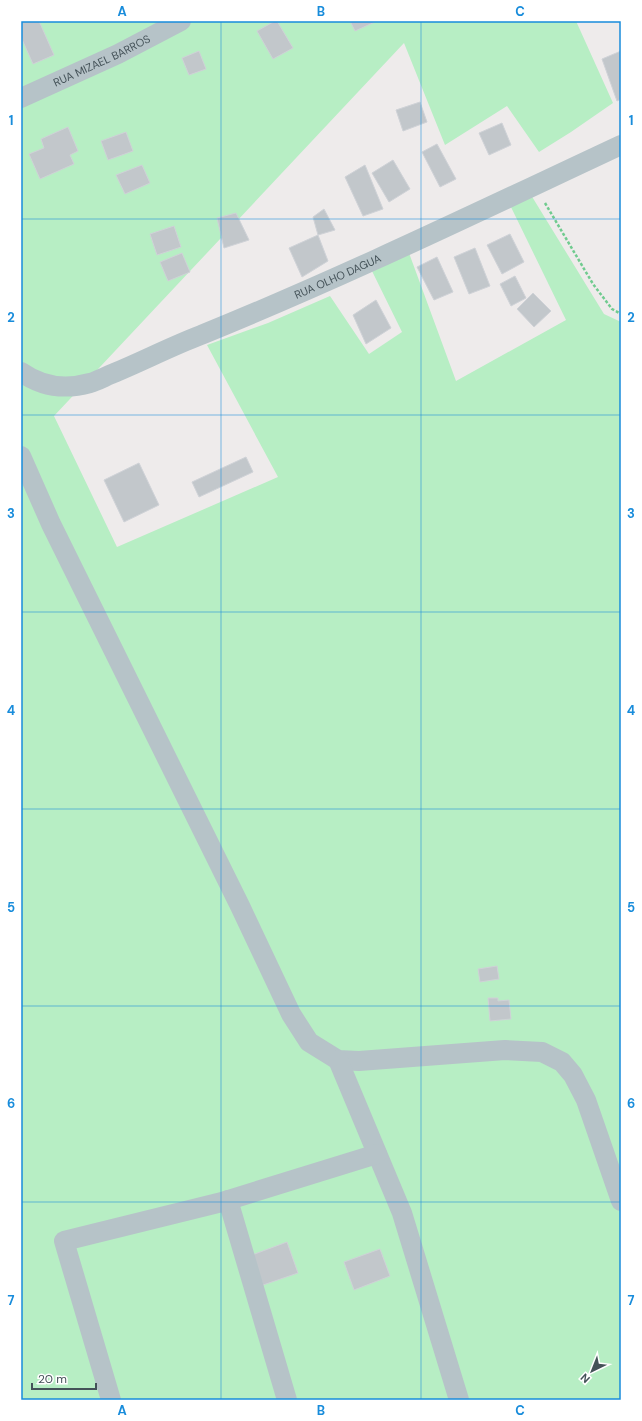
<svg xmlns="http://www.w3.org/2000/svg" width="642" height="1421" font-family="'DM Sans',sans-serif">
  <rect width="100%" height="100%" fill="#eeebeb"/>
  <!-- green -->
  <polygon fill="#b7eec4" points="21,21 576,21 613,103 571,132 539,152 507,106 445,145 404,43 54,416 117,547 278,477 207,345 268,323 330,296 369,354 402,332 371,269 409,253 456,381 566,320 510,205 531,195 604,314 621,322 621,1400 21,1400"/>
  <!-- building -->
  <g fill="#c2c7cb" stroke="#cfd2d7">
    <polygon points="21,21 39,21 54,55 33,64 21,37"/>
    <polygon points="275,21 277,21 293,48 273,59 257,31"/>
    <polygon points="350,21 377,21 355,31"/>
    <polygon points="199,51 206,69 189,75 182,58"/>
    <polygon points="621,51 621,99 617,101 602,59"/>
    <polygon points="420,102 427,122 403,131 396,110"/>
    <polygon points="502,123 511,145 489,155 479,133"/>
    <polygon points="68,127 78,151 70,155 74,164 40,179 29,154 44,148 41,139"/>
    <polygon points="126,132 133,151 108,160 101,141"/>
    <polygon points="437,144 456,179 440,187 422,152"/>
    <polygon points="393,160 410,189 389,202 372,173"/>
    <polygon points="142,165 150,183 125,194 116,175"/>
    <polygon points="365,165 383,209 363,216 345,177"/>
    <polygon points="324,209 335,230 318,235 313,217"/>
    <polygon points="236,213 249,240 224,248 217,218"/>
    <polygon points="174,226 181,247 157,255 150,234"/>
    <polygon points="510,234 524,262 502,274 487,245"/>
    <polygon points="318,235 328,261 302,277 289,248"/>
    <polygon points="475,248 490,286 469,294 454,257"/>
    <polygon points="182,253 190,272 168,281 160,262"/>
    <polygon points="437,257 453,292 434,300 417,267"/>
    <polygon points="515,276 526,298 511,306 500,284"/>
    <polygon points="533,293 551,311 534,327 517,309"/>
    <polygon points="376,300 391,328 366,344 353,315"/>
    <polygon points="246,457 253,472 199,497 192,482"/>
    <polygon points="139,463 159,505 124,522 104,480"/>
    <polygon points="497,966 499,979 480,982 478,969"/>
    <polygon points="488,998 498,998 498,1001 509,1000 511,1019 490,1021"/>
    <polygon points="287,1242 298,1273 263,1285 252,1255"/>
    <polygon points="380,1249 390,1276 354,1290 344,1262"/>
  </g>
  <g fill="none" stroke-linecap="round" stroke-linejoin="round">
    <!-- path -->
    <polyline stroke="#70cb8f" stroke-width="2.5" stroke-dasharray="3 2" stroke-linecap="butt" points="545,203 593,284 612,309 621,314"/>
    <!-- street -->
    <g stroke="#b6c3c8" stroke-width="20">
      <path id="s1" d="M21 98 118 54 181 21"/>
      <path id="s2" d="M21 372C42 387 65 390 90 383 98 381 106 376 114 373 143 361 172 346 201 335 344 277 482 210 621 145"/>
      <polyline points="21,456 51,524 240,906 291,1014 309,1042 338,1060 359,1061 505,1050 542,1052 562,1062 573,1075 586,1100 621,1201"/>
      <polyline points="338,1060 402,1213 459,1400"/>
      <polyline points="228,1200 287,1400"/>
      <polyline points="111,1400 64,1241 222,1202 377,1154"/>
    </g>
  </g>
  <!-- grid -->
  <path fill="none" stroke="#188cdb" stroke-width="1" stroke-opacity="0.55" d="M221 21V1400M421 21V1400M21 219H621M21 415H621M21 612H621M21 809H621M21 1006H621M21 1202H621"/>
  <g text-anchor="middle" stroke-width="3" stroke-linejoin="round" paint-order="stroke">
    <!-- street labels -->
    <g font-size="11" fill="#445258" stroke="#fff">
      <text dy="4" stroke="none"><textPath href="#s1" startOffset="89">RUA MIZAEL BARROS</textPath></text>
      <text dy="4" stroke="none"><textPath href="#s2" startOffset="342">RUA OLHO DAGUA</textPath></text>
    </g>
  </g>
  <!-- border -->
  <rect width="642" height="1421" fill="none" stroke="#ffffff" stroke-width="44"/>
  <!-- north arrow -->
  <g transform="translate(592 1371) rotate(223)" stroke="#ffffff" stroke-width="3" paint-order="stroke">
  <path d="M0-3L7 15L0 10L-7 15Z" fill="#445258"/>
  <text y="-6" font-size="11" font-weight="bold" text-anchor="middle" fill="#445258">N</text>
  </g>
  <!-- scale -->
  <path d="M32 1383v6h64v-6" fill="none" stroke="#445258" stroke-width="2"/>
  <text x="38" y="1383" font-size="12" fill="#445258" stroke="#ffffff" stroke-width="3" paint-order="stroke">20 m</text>
  <rect x="22" y="22" width="598" height="1377" fill="none" stroke="#188cdb" stroke-width="1.5"/>
  <g font-size="13" text-anchor="middle" font-weight="bold" fill="#188cdb">
    <text x="122" y="16">A</text>
    <text x="321" y="16">B</text>
    <text x="520" y="16">C</text>
    <text x="11" y="125">1</text>
    <text x="631" y="125">1</text>
    <text x="11" y="322">2</text>
    <text x="631" y="322">2</text>
    <text x="11" y="518">3</text>
    <text x="631" y="518">3</text>
    <text x="11" y="715">4</text>
    <text x="631" y="715">4</text>
    <text x="11" y="912">5</text>
    <text x="631" y="912">5</text>
    <text x="11" y="1108">6</text>
    <text x="631" y="1108">6</text>
    <text x="11" y="1305">7</text>
    <text x="631" y="1305">7</text>
    <text x="122" y="1415">A</text>
    <text x="321" y="1415">B</text>
    <text x="520" y="1415">C</text>
  </g>
</svg>
